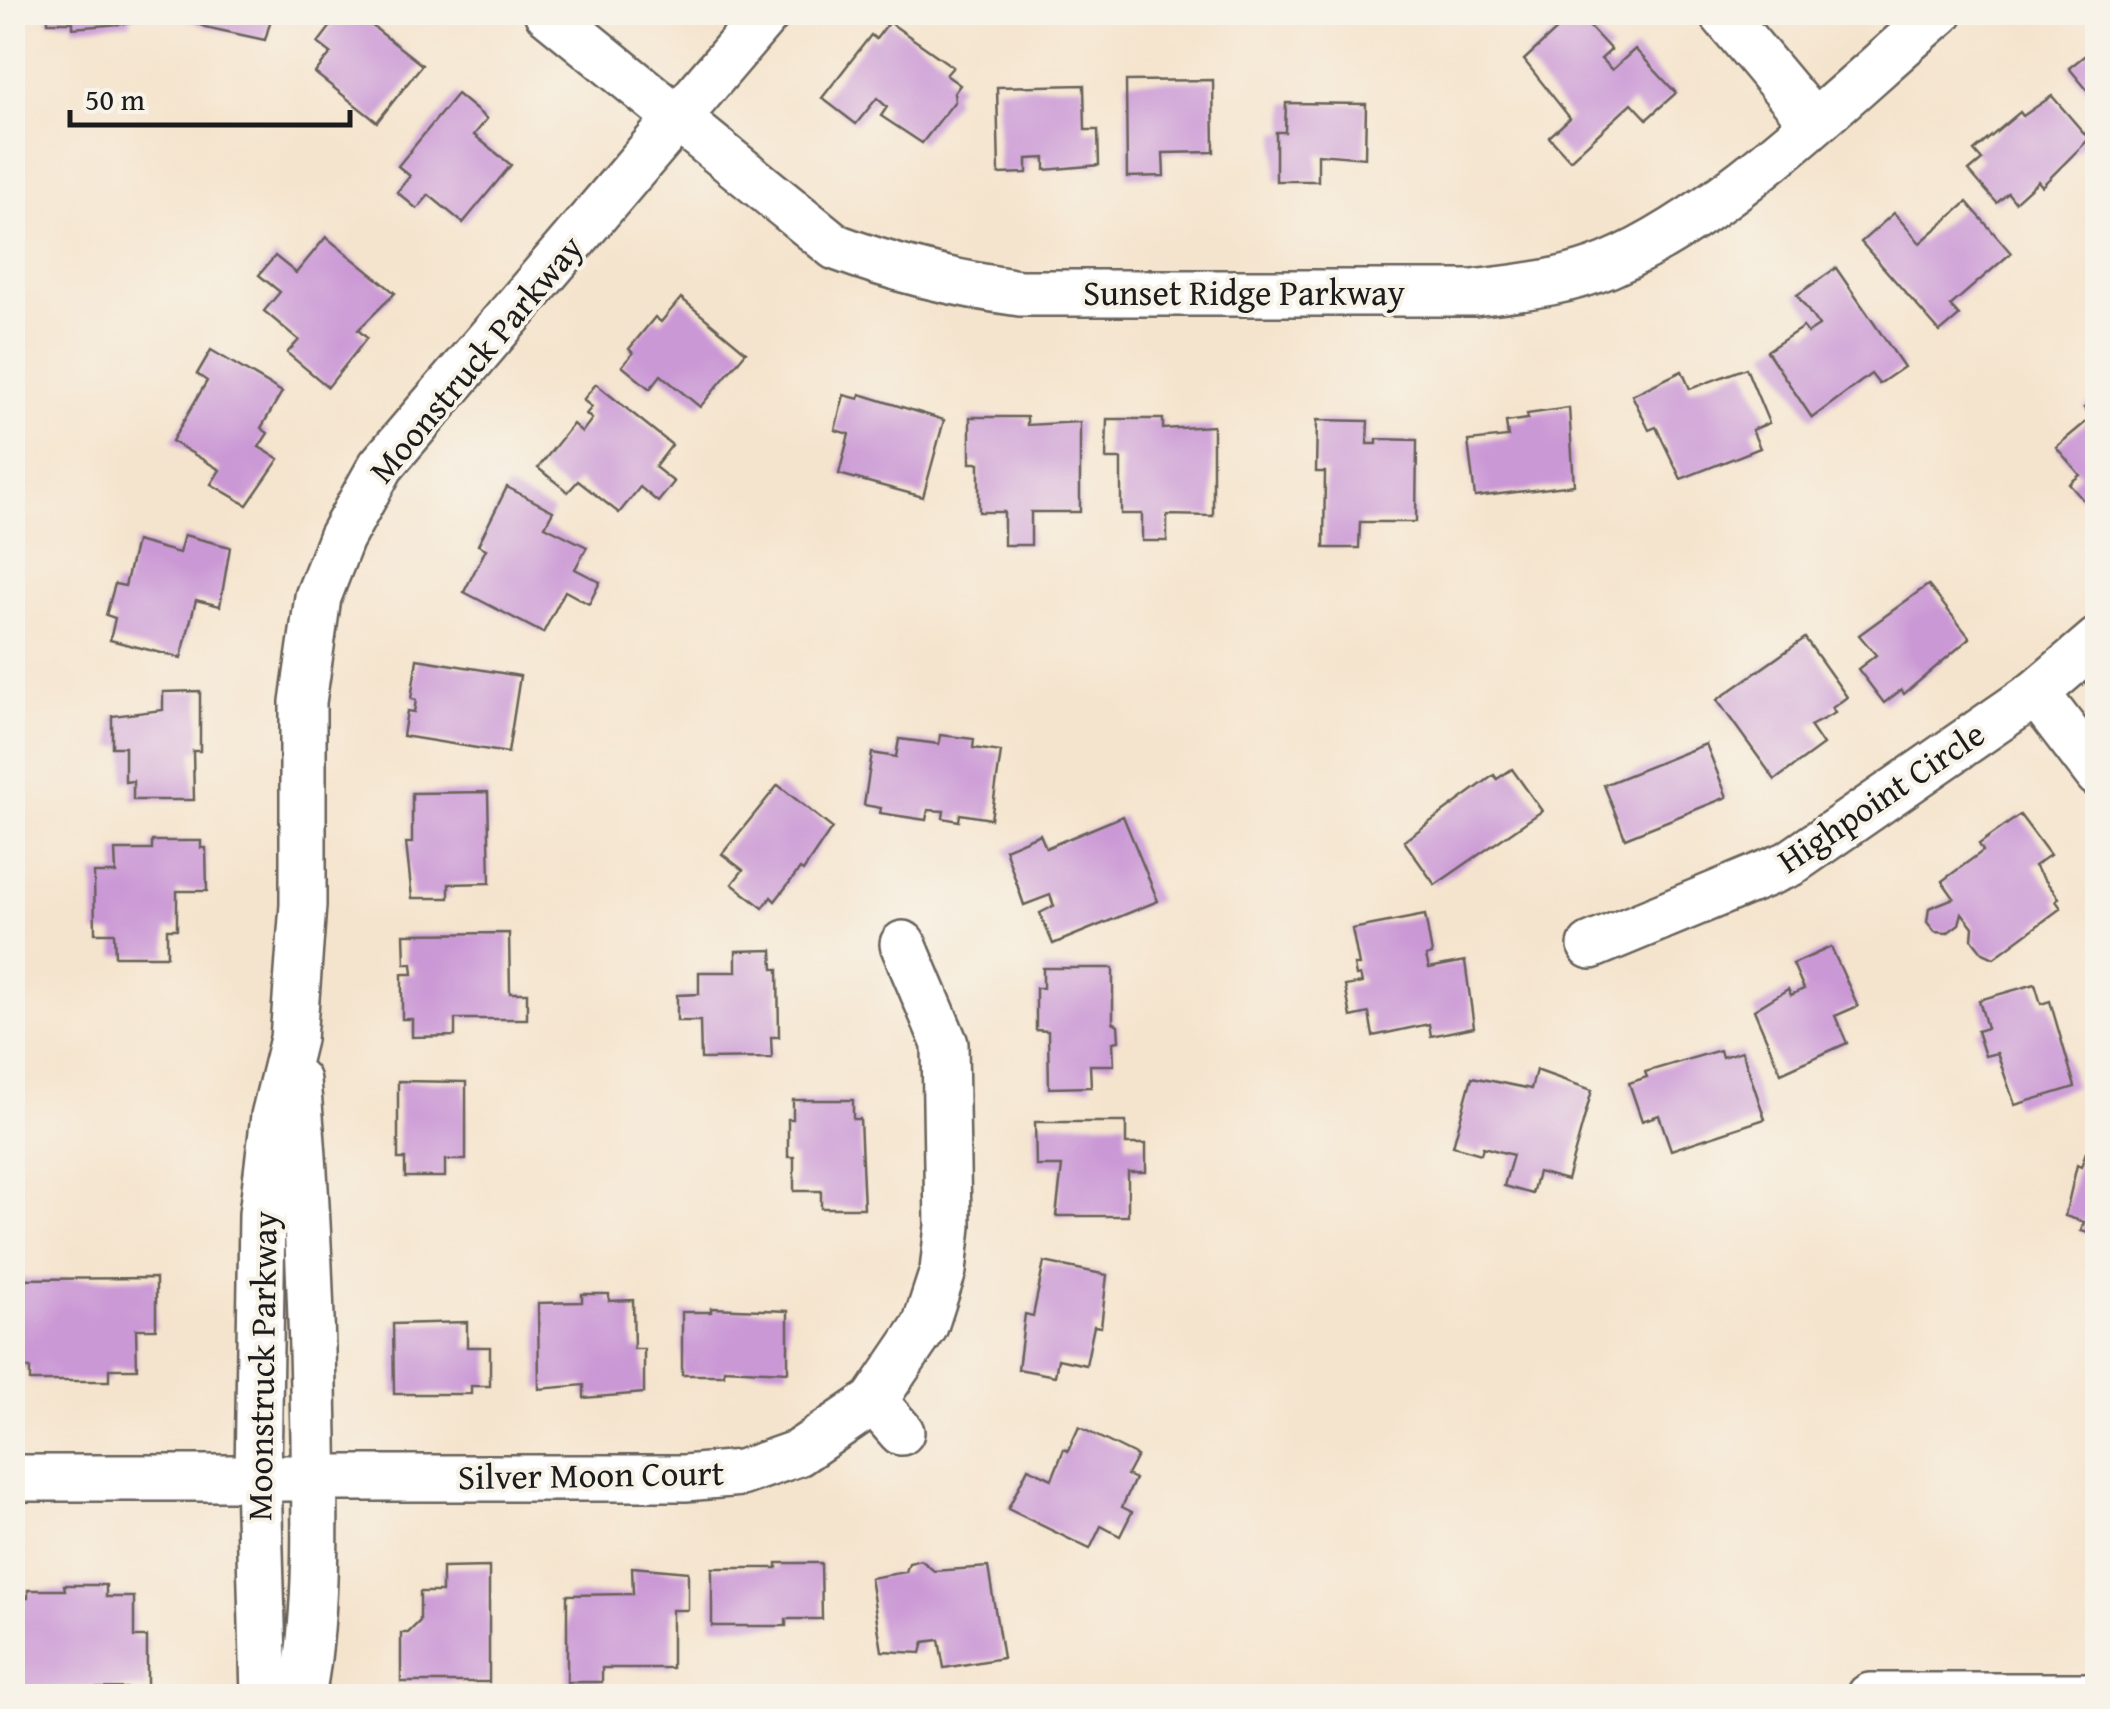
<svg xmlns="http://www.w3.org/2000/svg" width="2110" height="1709" font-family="'Gentium Book Plus',serif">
  <rect width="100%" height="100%" fill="#f7f3e8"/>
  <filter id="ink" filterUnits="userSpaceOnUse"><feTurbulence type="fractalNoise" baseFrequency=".01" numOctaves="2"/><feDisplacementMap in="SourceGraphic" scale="20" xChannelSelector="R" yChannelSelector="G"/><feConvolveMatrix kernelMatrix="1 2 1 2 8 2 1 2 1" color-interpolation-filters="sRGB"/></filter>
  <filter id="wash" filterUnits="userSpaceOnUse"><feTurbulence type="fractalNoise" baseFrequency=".0048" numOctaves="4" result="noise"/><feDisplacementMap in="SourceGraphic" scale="40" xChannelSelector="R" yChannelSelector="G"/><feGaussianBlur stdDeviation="2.25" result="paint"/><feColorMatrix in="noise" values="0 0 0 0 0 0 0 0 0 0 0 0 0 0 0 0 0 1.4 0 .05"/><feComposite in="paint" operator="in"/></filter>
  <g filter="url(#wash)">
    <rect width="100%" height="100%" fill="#f5e4cd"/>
    <g id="blocks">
      <!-- building -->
      <g fill="#ca98d5">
        <polygon points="48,12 131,12 131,23 73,28 73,22 48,22"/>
        <polygon points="182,12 273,12 265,40 205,27 181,16"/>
        <polygon points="1576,12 1611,50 1601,59 1612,70 1635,49 1676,93 1647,119 1632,103 1570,160 1549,137 1570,118 1524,60"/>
        <polygon points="340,14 354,25 361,17 422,65 377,122 315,73 331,53 318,43"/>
        <polygon points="889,22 953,67 946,75 960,85 954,93 955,101 922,143 881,116 887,107 877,98 856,124 822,98 871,35 876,39"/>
        <polygon points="2098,45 2098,103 2069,68"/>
        <polygon points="1213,80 1214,152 1163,153 1164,176 1127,177 1126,81"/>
        <polygon points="1084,85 1085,130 1098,130 1099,165 1045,170 1045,158 1027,159 1027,173 999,174 997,87"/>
        <polygon points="457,94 487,119 474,135 511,165 463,223 429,195 417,209 397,192 410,176 398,166"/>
        <polygon points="2052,96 2089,139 2042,186 2038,181 2015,202 2008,193 1997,203 1969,171 1982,160 1974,151 2020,112 2023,116"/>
        <polygon points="1286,103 1366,104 1365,158 1318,154 1318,181 1276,181 1276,132 1285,132"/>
        <polygon points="1967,202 2011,253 1950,306 1959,316 1940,332 1861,242 1894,213 1920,243"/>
        <polygon points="326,237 395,293 358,330 367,338 328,387 287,353 299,340 264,311 280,292 259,275 275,256 296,273"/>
        <polygon points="1836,268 1904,367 1879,384 1871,374 1812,418 1767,351 1803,327 1808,333 1819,326 1797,295"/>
        <polygon points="681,298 746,352 700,407 661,375 650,389 622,366 633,353 629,349 655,317 661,322"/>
        <polygon points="211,350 282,392 261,428 268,433 259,447 279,459 247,505 211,484 220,470 172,441 207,381 197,374"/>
        <polygon points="1746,368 1769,423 1752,430 1760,448 1681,479 1656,427 1649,430 1632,395 1682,371 1690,389"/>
        <polygon points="596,384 672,445 655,467 674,482 658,502 640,487 619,513 578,481 568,492 538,468 573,424 582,432 592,419 586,414 592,407 583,400"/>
        <polygon points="860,394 944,420 923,497 839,474 849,434 835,430 844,395 859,399"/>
        <polygon points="2098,397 2098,517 2069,484 2080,475 2056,447 2092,417 2084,408"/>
        <polygon points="1569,408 1574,485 1475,497 1468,441 1508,437 1506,422 1528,419 1527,414"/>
        <polygon points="970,417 1027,417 1027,425 1080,422 1080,512 1031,512 1031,545 1004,545 1004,512 979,512 979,463 970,463"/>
        <polygon points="1107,419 1163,419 1163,429 1213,426 1213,516 1167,515 1167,541 1142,541 1142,514 1121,514 1121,459 1106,459"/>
        <polygon points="1317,420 1368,421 1367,444 1377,444 1377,439 1417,440 1416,522 1360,522 1359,548 1324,548 1325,472 1316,472"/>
        <polygon points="507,487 553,511 545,526 587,547 575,569 600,582 589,604 565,591 543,633 464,592 486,549 478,545"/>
        <polygon points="184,535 230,547 220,606 196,600 181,658 110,640 115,618 106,615 115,584 125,586 136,541 179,553"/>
        <polygon points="1928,585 1970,638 1904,694 1901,690 1884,703 1858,669 1876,655 1859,635"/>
        <polygon points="1805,638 1847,697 1832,708 1835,713 1810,726 1823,745 1775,780 1717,700"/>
        <polygon points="417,659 520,676 508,753 403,736 407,711 414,712 416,700 411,699"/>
        <polygon points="200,691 200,751 193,751 194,800 133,800 133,781 125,782 125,747 112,747 112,716 163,710 163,692"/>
        <polygon points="940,735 974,739 973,748 1001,752 991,819 960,814 959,821 943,818 944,811 928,810 926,820 880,813 881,808 864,805 872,753 896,757 899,739 939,744"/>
        <polygon points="1706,744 1727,797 1625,838 1604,785"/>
        <polygon points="1512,769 1542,811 1435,885 1404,841 1494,775 1497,779"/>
        <polygon points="778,785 832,828 803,871 800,869 775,901 771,897 763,908 732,884 743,870 722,854"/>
        <polygon points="488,792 490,883 449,884 449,898 412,898 406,843 412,843 412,793"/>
        <polygon points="2020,815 2050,855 2034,866 2059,898 2056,901 2061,908 1994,958 1983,953 1972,939 1973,927 1962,913 1959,924 1947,933 1935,932 1927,922 1929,908 1954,898 1942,881 1983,851 1979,844"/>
        <polygon points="1123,816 1158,901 1053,944 1040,913 1054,906 1050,895 1024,905 1005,849 1040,834 1046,848"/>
        <polygon points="152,841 201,841 201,848 206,848 207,891 177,891 177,929 167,929 167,956 115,956 114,933 95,933 94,873 116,873 115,850 152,850"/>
        <polygon points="1425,915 1432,954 1426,956 1429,968 1465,961 1474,1027 1431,1036 1429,1024 1373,1036 1369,1013 1351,1017 1345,986 1362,983 1360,975 1356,976 1354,965 1359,965 1352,929"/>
        <polygon points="509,933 510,993 527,993 527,1019 455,1019 455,1036 412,1037 412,1019 402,1019 402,974 413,974 412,964 405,964 404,934"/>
        <polygon points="1831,947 1858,1006 1835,1016 1847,1043 1781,1073 1754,1010 1788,989 1791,995 1804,989 1793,964"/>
        <polygon points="772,950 773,969 778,969 779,1037 771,1037 772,1058 701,1059 700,1021 677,1021 677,995 699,994 699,972 736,972 736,951"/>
        <polygon points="1043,968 1113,968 1113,1022 1118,1025 1119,1041 1113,1042 1114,1065 1090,1065 1091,1087 1049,1088 1048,1031 1036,1030 1036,988 1043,988"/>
        <polygon points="2035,984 2041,1004 2050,1001 2075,1087 2015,1105 1997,1053 1985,1056 1977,1031 1987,1028 1979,1000"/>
        <polygon points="1720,1050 1722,1057 1742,1051 1765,1119 1671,1150 1659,1115 1642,1121 1629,1083 1647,1077 1645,1072"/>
        <polygon points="1536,1070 1592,1090 1567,1180 1538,1172 1532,1194 1504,1186 1513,1155 1483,1147 1481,1154 1453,1146 1472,1077 1531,1089"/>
        <polygon points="398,1081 466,1082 466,1160 445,1160 445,1177 405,1177 405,1159 398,1159"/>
        <polygon points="793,1100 853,1100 853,1119 860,1119 864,1208 821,1208 821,1191 794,1191 794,1157 788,1157 788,1119 793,1119"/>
        <polygon points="1035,1122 1126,1122 1126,1144 1146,1144 1146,1172 1128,1172 1128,1216 1056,1216 1062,1166 1036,1166"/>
        <polygon points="2086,1152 2098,1155 2098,1236 2081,1231 2084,1222 2065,1216 2077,1165 2081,1167"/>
        <polygon points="1044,1262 1107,1275 1101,1327 1094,1326 1086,1365 1058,1359 1055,1376 1018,1369 1025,1314 1033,1316"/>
        <polygon points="156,1278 156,1329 136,1329 137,1369 109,1369 109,1381 30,1381 30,1368 12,1368 12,1279"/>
        <polygon points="582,1294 609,1294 609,1301 633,1300 634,1349 644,1349 644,1393 584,1398 584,1385 539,1389 538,1303 582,1302"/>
        <polygon points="711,1308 788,1311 788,1372 724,1369 724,1375 682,1375 682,1312 711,1312"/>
        <polygon points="467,1322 467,1347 490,1347 490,1386 471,1386 471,1394 394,1394 393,1324"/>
        <polygon points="1079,1427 1137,1456 1127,1475 1135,1479 1122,1507 1132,1512 1120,1536 1101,1526 1090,1549 1008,1509 1028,1468 1052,1479 1064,1449 1068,1451"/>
        <polygon points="921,1560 934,1571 988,1567 1003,1658 944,1668 939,1640 924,1642 921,1653 882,1651 870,1578 906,1572 909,1563"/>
        <polygon points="777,1563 821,1563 822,1619 786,1619 786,1626 712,1626 712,1568 777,1568"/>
        <polygon points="489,1567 489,1682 401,1682 401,1633 408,1633 420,1621 420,1592 442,1592 442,1568"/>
        <polygon points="632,1567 688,1572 688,1610 672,1610 672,1668 602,1668 602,1682 567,1682 567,1595 633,1594"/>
        <polygon points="64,1585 106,1585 106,1597 134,1597 134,1637 147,1637 147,1688 12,1689 12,1598 28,1598 28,1590 65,1590"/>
      </g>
    </g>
  </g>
  <g filter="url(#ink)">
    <use href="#blocks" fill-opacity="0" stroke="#68625a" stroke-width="2.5"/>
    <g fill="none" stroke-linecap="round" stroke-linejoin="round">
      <defs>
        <g id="minor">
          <path d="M547 12 836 247C897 270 955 284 1020 293H1474C1519 287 1566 283 1608 265 1725 215 1842 96 1940 12"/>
          <polyline points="1721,12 1812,121"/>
          <polyline points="2036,693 2098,774"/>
          <polyline points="1591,946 1789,864 2036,693 2098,640"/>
          <path d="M297 1081C308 1200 312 1318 314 1438 315 1523 318 1612 302 1696"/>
          <polyline points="874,1401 901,1432"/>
          <polyline points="12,1478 685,1478 741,1473 798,1453 874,1401 925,1326 943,1271 948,1226 945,1044 903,944"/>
          <polyline points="264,1696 258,1478 262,1214 274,1116 293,1039 303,905 303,702 318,597 341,538 381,466 768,12"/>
          <polyline points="1870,1696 2098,1696"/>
        </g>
      </defs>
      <!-- minor casing -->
      <use href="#minor" stroke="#68625a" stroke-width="50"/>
      <!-- minor -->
      <use href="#minor" stroke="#fff" stroke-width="45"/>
    </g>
  </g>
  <g text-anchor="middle" stroke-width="8" stroke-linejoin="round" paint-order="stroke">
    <!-- street labels -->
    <g font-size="35" fill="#1c1c1c" stroke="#f7f3e8">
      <text x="1244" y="305">Sunset Ridge Parkway</text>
      <text transform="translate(476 359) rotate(-50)" y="12">Moonstruck Parkway</text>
      <text transform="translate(1881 797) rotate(-34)" y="12">Highpoint Circle</text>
      <text transform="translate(262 1366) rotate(-89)" y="12">Moonstruck Parkway</text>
      <text transform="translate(591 1475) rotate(-1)" y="12">Silver Moon Court</text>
    </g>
  </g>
  <!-- margin -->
  <rect width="2110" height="1709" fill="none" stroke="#f7f3e8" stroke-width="50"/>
  <!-- scale -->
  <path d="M70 110v15h280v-15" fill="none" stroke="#1c1c1c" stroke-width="5"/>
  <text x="85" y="110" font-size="30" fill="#1c1c1c" stroke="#f7f3e8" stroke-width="8" paint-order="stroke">50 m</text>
</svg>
